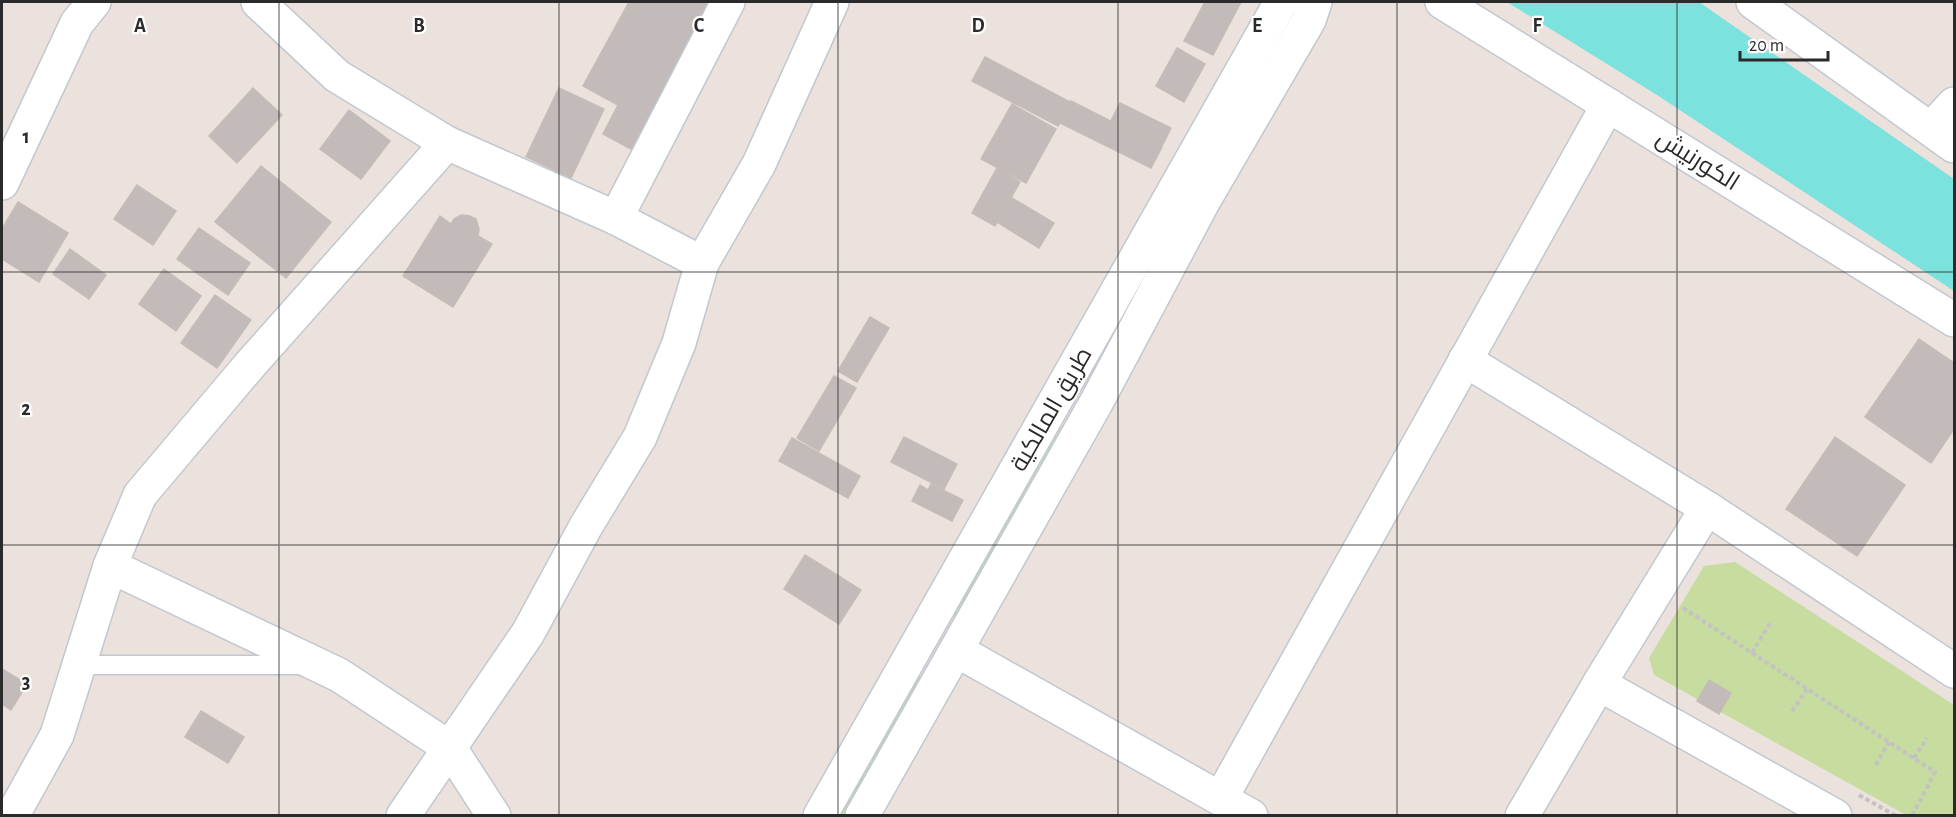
<svg xmlns="http://www.w3.org/2000/svg" width="1956" height="817" font-family="'Alegreya Sans',Cairo,sans-serif">
  <rect width="100%" height="100%" fill="#ebe1dd"/>
  <!-- green -->
  <g fill="#c7dc9f">
    <polygon points="1054,424 1061,428 956,617 949,613"/>
    <polygon points="1735,562 1954,705 1954,815 1906,815 1654,675 1649,658 1704,566"/>
    <polygon points="914,674 922,678 847,815 837,816"/>
  </g>
  <!-- water -->
  <polygon fill="#7be2dd" points="1507,2 1699,2 1954,179 1954,291 1657,95"/>
  <!-- building -->
  <g fill="#c3bbba" stroke="#c6bcb7" stroke-width="1.5">
    <polygon points="629,2 722,2 640,154 603,134 618,105 583,86"/>
    <polygon points="1205,2 1241,2 1213,55 1184,41"/>
    <polygon points="1177,48 1205,64 1184,102 1156,86"/>
    <polygon points="985,57 1070,102 1058,126 972,81"/>
    <polygon points="253,88 282,115 237,163 209,136"/>
    <polygon points="559,88 604,109 571,178 526,157"/>
    <polygon points="1071,101 1162,147 1151,168 1060,123"/>
    <polygon points="1120,103 1171,128 1162,146 1111,121"/>
    <polygon points="1012,104 1056,129 1026,183 981,159"/>
    <polygon points="349,110 390,141 361,179 320,149"/>
    <polygon points="261,166 331,222 286,278 215,222"/>
    <polygon points="997,168 1020,182 995,226 972,213"/>
    <polygon points="137,185 176,211 153,245 114,219"/>
    <polygon points="1012,198 1054,223 1039,248 997,222"/>
    <polygon points="18,202 68,233 39,282 2,259 2,229"/>
    <polygon points="461,215 470,216 476,219 479,229 478,236 492,244 453,307 403,276 440,216 451,224 454,219"/>
    <polygon points="199,228 250,263 228,295 177,259"/>
    <polygon points="70,249 106,275 89,299 53,274"/>
    <polygon points="164,269 201,296 176,331 139,304"/>
    <polygon points="215,295 251,320 217,368 181,343"/>
    <polygon points="870,317 889,328 857,382 838,371"/>
    <polygon points="1919,339 1954,363 1954,429 1931,463 1865,417"/>
    <polygon points="834,376 856,388 819,451 797,438"/>
    <polygon points="904,437 957,464 944,489 891,462"/>
    <polygon points="1835,437 1905,485 1857,556 1786,509"/>
    <polygon points="792,438 860,476 848,498 779,461"/>
    <polygon points="931,484 963,500 952,521 912,501 920,485 928,490"/>
    <polygon points="805,555 861,590 839,624 784,589"/>
    <polygon points="2,669 27,684 11,710 2,704"/>
    <polygon points="1709,680 1731,693 1719,714 1697,701"/>
    <polygon points="201,711 244,737 228,763 185,737"/>
  </g>
  <g fill="none" stroke-linecap="round" stroke-linejoin="round">
    <defs>
      <polyline id="service" points="79,665 302,665"/>
      <g id="minor">
        <polyline points="258,2 337,76 447,143 616,218 702,263"/>
        <polyline points="1931,129 1954,104"/>
        <polyline points="447,143 249,366 140,495 110,566 339,675 450,748 494,816"/>
        <polyline points="2,183 77,23 94,2"/>
        <polyline points="616,218 728,2"/>
        <polyline points="1465,360 1707,508 1599,684"/>
        <polyline points="1707,508 1954,671"/>
        <polyline points="956,650 1251,816"/>
        <polyline points="1221,798 1608,105"/>
        <polyline points="16,809 57,735 110,566"/>
        <polyline points="403,816 528,633 586,526 640,437 679,343 702,263 759,164 832,2"/>
        <polyline points="1522,816 1599,684 1835,816"/>
      </g>
      <g id="secondary">
        <polyline points="1442,2 1954,320"/>
        <polyline points="1753,2 1954,146"/>
        <polyline points="820,816 1281,2"/>
        <polyline points="862,816 1096,403 1203,202 1309,20 1315,2"/>
      </g>
    </defs>
    <!-- service casing -->
    <use href="#service" stroke="#c2c8cf" stroke-width="21"/>
    <!-- minor casing -->
    <use href="#minor" stroke="#c2c8cf" stroke-width="36"/>
    <!-- secondary casing -->
    <use href="#secondary" stroke="#c2c8cf" stroke-width="36"/>
    <!-- path -->
    <g stroke="#c3c3c3" stroke-width="4" stroke-dasharray="4.5 3" stroke-linecap="butt">
      <polyline points="1683,608 1935,772 1912,816"/>
      <polyline points="1752,653 1770,623"/>
      <polyline points="1792,711 1807,689"/>
      <polyline points="1914,758 1927,738"/>
      <polyline points="1876,765 1889,742"/>
      <polyline points="1859,795 1896,816"/>
    </g>
    <!-- service -->
    <use href="#service" stroke="#fff" stroke-width="18"/>
    <!-- minor -->
    <use href="#minor" stroke="#fff" stroke-width="33"/>
    <!-- secondary -->
    <use href="#secondary" stroke="#fff" stroke-width="33"/>
  </g>
  <!-- grid -->
  <path fill="none" stroke="#2a2a2a" stroke-width="1.5" stroke-opacity="0.55" d="M279 2V816M559 2V816M838 2V816M1118 2V816M1397 2V816M1677 2V816M2 272H1954M2 545H1954"/>
  <g text-anchor="middle" stroke-width="4.5" stroke-linejoin="round" paint-order="stroke">
    <!-- street labels -->
    <g font-size="24" fill="#2a2a2a" stroke="#fff">
      <text transform="translate(1698 160) rotate(32)" y="8">الكورنيش</text>
      <text transform="translate(1051 409) rotate(-60)" y="8">طريق المالكية</text>
    </g>
  </g>
  <g font-size="20" text-anchor="middle" font-weight="bold" fill="#2a2a2a" stroke="#fff" stroke-width="4.5" stroke-linejoin="round" paint-order="stroke">
    <text x="140" y="32">A</text>
    <text x="419" y="32">B</text>
    <text x="699" y="32">C</text>
    <text x="978" y="32">D</text>
    <text x="1257" y="32">E</text>
    <text x="1537" y="32">F</text>
    <text x="26" y="143">1</text>
    <text x="26" y="415">2</text>
    <text x="26" y="688">3</text>
  </g>
  <!-- border -->
  <rect width="1956" height="817" fill="none" stroke="#2a2a2a" stroke-width="6"/>
  <!-- scale -->
  <path d="M1740 51v9h88v-9" fill="none" stroke="#2a2a2a" stroke-width="3"/>
  <text x="1749" y="51" font-size="18" fill="#2a2a2a" stroke="#ffffff" stroke-width="4.5" paint-order="stroke">20 m</text>
</svg>
